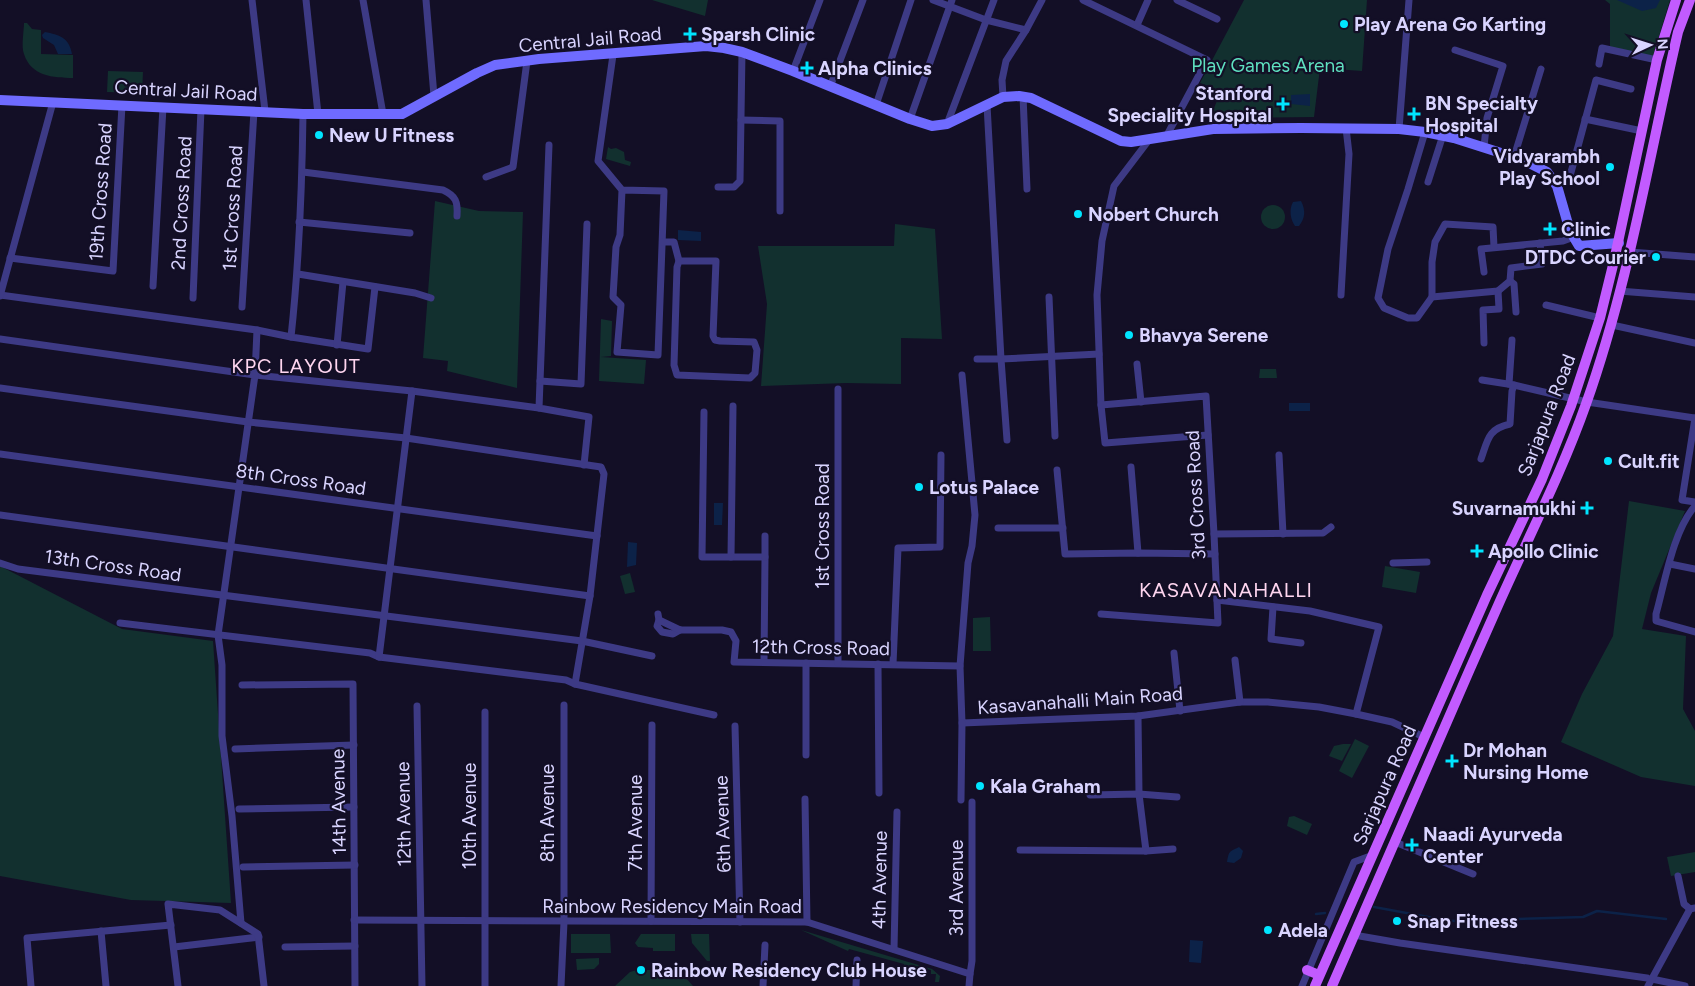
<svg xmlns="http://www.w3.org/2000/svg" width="1695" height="986" font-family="Figtree,sans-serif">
  <rect width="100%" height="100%" fill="#130f26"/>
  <!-- green -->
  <g fill="#12302f">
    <polygon points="652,0 708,0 705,16"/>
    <polygon points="1244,0 1367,0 1362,71 1320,68 1314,117 1210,118 1221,91 1200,83"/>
    <polygon points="1605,0 1670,0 1653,56 1610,47 1610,4"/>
    <path d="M24 23H27L32 29 41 30V54L73 55V78C53 78 31 76 24 54 21 46 24 31 24 23Z"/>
    <polygon points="108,71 143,72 142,93 107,92"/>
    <polygon points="608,147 611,149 616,148 624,152 625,160 631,162 630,166 606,159"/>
    <polygon points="435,201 479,211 523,212 517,388 447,371 448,361 423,358"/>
    <circle cx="1273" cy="217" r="12"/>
    <polygon points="895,224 935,229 942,339 901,338 901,384 846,383 761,386 767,304 758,246 894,246"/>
    <polygon points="601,319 612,321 611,356 601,357 646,360 644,384 599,381"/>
    <polygon points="1260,369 1276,369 1277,378 1259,378"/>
    <polygon points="1629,501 1685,511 1651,593 1642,629 1686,636 1683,709 1695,731 1695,786 1641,777 1561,742 1582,694 1613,636"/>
    <polygon points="0,566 122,629 213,641 231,903 131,900 0,876"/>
    <polygon points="1385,566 1420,572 1416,593 1382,587"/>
    <polygon points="630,573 635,592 625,594 620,576"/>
    <polygon points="990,617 991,651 973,651 973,618"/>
    <polygon points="1355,739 1369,746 1352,778 1339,771"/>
    <polygon points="1343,744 1351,744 1342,761 1329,756 1334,746"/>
    <polygon points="1294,816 1312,824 1307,835 1287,826 1289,817"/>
    <polygon points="1695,852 1695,872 1671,876 1667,857"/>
    <polygon points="801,930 932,969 940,976 939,982 935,982 936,974 931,974 931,970 915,966 914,974 903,973 904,964 849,949 848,951"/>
    <polygon points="571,934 610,934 611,953 571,953"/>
    <polygon points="641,934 675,934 675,951 653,951 653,948 638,947 635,943"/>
    <polygon points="691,934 709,934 710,961 707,961 692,943"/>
    <polygon points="599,958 599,964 594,969 577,970 576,959"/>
    <polygon points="637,970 652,970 654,974 667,974 674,979 686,978 693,986 615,986 630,972"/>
  </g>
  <!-- water -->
  <g fill="#0c2248">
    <polygon points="1617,0 1660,0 1656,8 1642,11"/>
    <path d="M45 32C59 35 69 37 72 54H58L54 45 43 38 42 35Z"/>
    <polygon points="1310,94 1310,106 1291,104 1291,95"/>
    <path d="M1301 201C1306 211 1305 218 1299 226H1295C1290 219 1289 209 1293 202Z"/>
    <polygon points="678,230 701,232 701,241 678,240"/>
    <rect x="1289" y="403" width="21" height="8"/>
    <polygon points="714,503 723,503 722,525 714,525"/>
    <polygon points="628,542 637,543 636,565 627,567"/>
    <path d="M1239 847 1243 851 1241 858 1234 863 1227 862C1229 852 1228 852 1239 847Z"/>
    <polygon points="1190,940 1203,941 1201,963 1189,962"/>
  </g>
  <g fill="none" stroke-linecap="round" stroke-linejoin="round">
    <!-- stream -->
    <g stroke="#0c2248" stroke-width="2.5">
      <polyline points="1374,907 1450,921 1583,917 1597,911 1666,919"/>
      <polyline points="1316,914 1325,913"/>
    </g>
    <!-- minor -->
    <g stroke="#3d3a85" stroke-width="7">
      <polyline points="252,0 265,111"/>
      <polyline points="306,0 318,114"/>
      <polyline points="363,0 383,114"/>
      <polyline points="426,0 434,96"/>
      <polyline points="933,0 986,20 1026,30"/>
      <polyline points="1083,0 1207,60 1166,137"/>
      <polyline points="1177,0 1217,19"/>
      <polyline points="1137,25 1148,0"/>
      <polyline points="1455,50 1503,66 1487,118 1484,147"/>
      <polyline points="613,55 598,161 622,190 620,235 616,247 613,297 621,305 617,352 658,355 664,191 622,190"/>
      <polyline points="1599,64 1602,48 1657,60"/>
      <polyline points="793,71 820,0"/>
      <polyline points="830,87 863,0"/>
      <polyline points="1023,96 1027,189"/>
      <polyline points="1003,97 1002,80 1006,61 1026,30 1042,0"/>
      <polyline points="876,105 911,0"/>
      <polyline points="987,105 1001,359 1099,354"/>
      <path d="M303 114C302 189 299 263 291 337L368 349 375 287"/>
      <polyline points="910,119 952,0"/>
      <polyline points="1585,119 1642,131"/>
      <polyline points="741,120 780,121 780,211"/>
      <polyline points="947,124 994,0"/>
      <polyline points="1399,129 1409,0"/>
      <polyline points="1425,132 1408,189 1388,249 1378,298 1384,308 1408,318 1417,318 1432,297 1498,291 1510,281 1511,268 1542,264 1540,243"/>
      <polyline points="1149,140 1114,186 1102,241 1097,295 1101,405 1105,443 1208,435"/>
      <polyline points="549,145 539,408 589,417 584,465"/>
      <polyline points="1514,157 1541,69"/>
      <path d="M303 172 443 190C456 196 458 202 457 216"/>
      <polyline points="1570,176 1596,80 1631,89"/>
      <polyline points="486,177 513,167 527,61"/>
      <polyline points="1428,182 1443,135"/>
      <polyline points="718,187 734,187 740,181 742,52"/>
      <polyline points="299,222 410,233"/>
      <polyline points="663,242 674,242 679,261"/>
      <polyline points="1630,252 1695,257"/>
      <polyline points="10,258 113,271 122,105"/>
      <polygon points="679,261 716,261 713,336 715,340 720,341 754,342 757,350 755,373 750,378 677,375 674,365 677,267"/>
      <polyline points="1484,272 1481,249 1563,241 1574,237"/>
      <polyline points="298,274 415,293 431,298"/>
      <polyline points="1510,281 1514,284 1516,312"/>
      <polyline points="153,286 163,107"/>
      <polyline points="1619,291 1695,297"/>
      <polyline points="0,295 257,330 291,337"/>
      <polyline points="1341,295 1349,154 1346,128"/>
      <polyline points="0,296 53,102"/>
      <polyline points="1049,297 1055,436"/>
      <polyline points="1432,297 1432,262 1435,242 1445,224 1493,227 1494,247"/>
      <polyline points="193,298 201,109"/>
      <polyline points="1546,305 1600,318"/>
      <polyline points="242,307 254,111"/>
      <polyline points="1612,325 1695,343"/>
      <polyline points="257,330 255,375 412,391 539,408"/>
      <polyline points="0,339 255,375 218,635 222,665 222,736 232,816 241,923"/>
      <polyline points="1484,343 1483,310 1499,309 1498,291"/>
      <polyline points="337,345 343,282"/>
      <polyline points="977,359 1001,359 1007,440"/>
      <polyline points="1137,364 1141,402"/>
      <polyline points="962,375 975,515 972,546 968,563 960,666 962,723 1138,716 1240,702 1268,702 1319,707 1356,714 1392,722 1424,737"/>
      <polyline points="1482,380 1514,385 1587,402 1695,418"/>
      <polyline points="540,381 581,384 587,224"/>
      <polyline points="1509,384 1512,340"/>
      <polyline points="0,388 248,422 406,438 601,467 604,474 590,596 575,684"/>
      <polyline points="733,406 731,557 765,557 764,662"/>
      <polyline points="704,412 702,557 731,557"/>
      <polyline points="1695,418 1682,500 1695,502"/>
      <polyline points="0,454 597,536"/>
      <polyline points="1279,455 1283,534"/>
      <path d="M1481 459C1488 439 1488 429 1510 424L1512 391 1514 385"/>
      <polyline points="1131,467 1138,553"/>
      <polyline points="1057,470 1065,554 1138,553 1215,554"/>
      <path d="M1695 506C1673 531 1665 582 1656 614V621L1695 632"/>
      <path d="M0 515C197 541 393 570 590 596"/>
      <polyline points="998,528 1063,528"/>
      <polyline points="1214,534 1323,533 1331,527"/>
      <polyline points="765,536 765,557"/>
      <polyline points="0,563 18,569 582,641 652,656"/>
      <polyline points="1393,563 1427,562"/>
      <polyline points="1670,564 1695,569"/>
      <polyline points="1217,600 1310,611 1379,627 1356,714"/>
      <polyline points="1273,607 1271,639 1301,643"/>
      <polyline points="658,614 659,620 657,626 662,632 673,634 680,630"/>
      <polyline points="1101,614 1218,623 1214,534 1206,396 1101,405"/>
      <polyline points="659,620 680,630 722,630 731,632 736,641 734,662 960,666"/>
      <polyline points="120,623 370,653 379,657 566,680 575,684 714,715"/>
      <polyline points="1174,653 1180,711"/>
      <polyline points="379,657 412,391"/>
      <polyline points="1235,660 1240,702"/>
      <polyline points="806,663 806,755"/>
      <polyline points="838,663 838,389"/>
      <polyline points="878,664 879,793"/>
      <polyline points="893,664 898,548 940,547 941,455"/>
      <polyline points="242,685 353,684 355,986"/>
      <polyline points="417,706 422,986"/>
      <polyline points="485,712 485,986"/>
      <polyline points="1138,716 1139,794 1146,851"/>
      <polyline points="735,726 740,922"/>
      <polyline points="235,749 354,745"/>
      <polyline points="1090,795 1139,794 1177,797"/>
      <polyline points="805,799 807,922"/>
      <polyline points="961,800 962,723"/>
      <polyline points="239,809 354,807"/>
      <polyline points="1395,842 1473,874"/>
      <polyline points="1020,850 1146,851 1173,849"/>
      <polyline points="243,867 355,865"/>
      <polyline points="1678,876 1684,904 1690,909"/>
      <polyline points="354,920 807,922 970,974 969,986"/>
      <polyline points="651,921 652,725"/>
      <polyline points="101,931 106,986"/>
      <polyline points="1354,935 1400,943 1647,978"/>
      <polyline points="174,947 259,937"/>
      <polyline points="285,947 355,946"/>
      <polyline points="894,949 897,812"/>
      <polyline points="970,974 972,961 972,802"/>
      <polyline points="1652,979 1685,986"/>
      <polyline points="31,986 27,938 171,925"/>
      <polyline points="178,986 168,904 220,910 258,934 264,986"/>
      <polyline points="561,986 564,922 564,705"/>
      <polyline points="763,986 765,945"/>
      <polyline points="856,986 857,960"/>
      <polyline points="1302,986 1354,862 1373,855"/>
      <polyline points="1648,986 1690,909 1695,908"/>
    </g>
    <!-- secondary -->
    <polyline stroke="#6f6bff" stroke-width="10" points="0,100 303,114 402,114 477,73 495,65 539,59 706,46 724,48 742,52 793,71 910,119 932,126 947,124 1003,97 1019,96 1031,98 1121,141 1131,142 1213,129 1301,128 1399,129 1425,132 1454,138 1523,160 1547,172 1557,186 1570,231 1579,246 1619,243"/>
    <!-- primary -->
    <g stroke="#c25bff" stroke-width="10">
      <polyline points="1307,970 1319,975"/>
      <polyline points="1315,986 1487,595 1542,479 1571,406 1600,318 1614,261 1657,60 1676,0"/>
      <path d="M1332 986C1388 858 1443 729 1500 601 1529 536 1562 472 1586 404 1629 283 1649 156 1678 32L1690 0"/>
    </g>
  </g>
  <!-- markers -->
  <g fill="#00e5ff" stroke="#130f26" stroke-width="2">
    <circle cx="1344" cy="24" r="5"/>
    <path d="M687.5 26.5h5v5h5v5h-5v5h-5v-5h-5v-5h5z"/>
    <path d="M804.5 60.5h5v5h5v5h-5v5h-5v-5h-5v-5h5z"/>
    <path d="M1280.5 96.5h5v5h5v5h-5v5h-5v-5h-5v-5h5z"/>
    <path d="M1411.5 106.5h5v5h5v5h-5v5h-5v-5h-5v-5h5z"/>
    <circle cx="319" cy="135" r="5"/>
    <circle cx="1610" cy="167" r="5"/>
    <circle cx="1078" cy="214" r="5"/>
    <path d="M1547.5 221.5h5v5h5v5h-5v5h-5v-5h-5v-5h5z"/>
    <circle cx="1656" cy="257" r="5"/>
    <circle cx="1129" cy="335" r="5"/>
    <circle cx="1608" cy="461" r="5"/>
    <circle cx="919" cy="487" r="5"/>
    <path d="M1584.5 500.5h5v5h5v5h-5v5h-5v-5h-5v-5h5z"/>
    <path d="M1474.5 543.5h5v5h5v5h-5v5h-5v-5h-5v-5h5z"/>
    <path d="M1449.5 753.5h5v5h5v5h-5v5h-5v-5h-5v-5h5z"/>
    <circle cx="980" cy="786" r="5"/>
    <path d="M1409.5 837.5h5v5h5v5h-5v5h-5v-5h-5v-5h5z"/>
    <circle cx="1397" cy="921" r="5"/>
    <circle cx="1268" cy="930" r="5"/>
    <circle cx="641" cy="970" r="5"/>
  </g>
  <g text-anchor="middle" stroke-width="4.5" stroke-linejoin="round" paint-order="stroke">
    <!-- poi labels -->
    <g font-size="19" font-weight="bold" fill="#d9d4ff" stroke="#130f26" text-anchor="start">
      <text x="1354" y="31">Play Arena Go Karting</text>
      <text x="701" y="41">Sparsh Clinic</text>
      <text x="818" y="75">Alpha Clinics</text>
      <text x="1272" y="100" text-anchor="end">Stanford<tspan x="1272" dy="22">Speciality Hospital</tspan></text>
      <text x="1425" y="110">BN Specialty<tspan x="1425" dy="22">Hospital</tspan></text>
      <text x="329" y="142">New U Fitness</text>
      <text x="1600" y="163" text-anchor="end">Vidyarambh<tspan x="1600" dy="22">Play School</tspan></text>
      <text x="1088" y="221">Nobert Church</text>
      <text x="1561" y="236">Clinic</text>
      <text x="1646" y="264" text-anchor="end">DTDC Courier</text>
      <text x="1139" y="342">Bhavya Serene</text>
      <text x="1618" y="468">Cult.fit</text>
      <text x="929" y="494">Lotus Palace</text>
      <text x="1576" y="515" text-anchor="end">Suvarnamukhi</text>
      <text x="1488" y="558">Apollo Clinic</text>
      <text x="1463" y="757">Dr Mohan<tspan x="1463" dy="22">Nursing Home</tspan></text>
      <text x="990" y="793">Kala Graham</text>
      <text x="1423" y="841">Naadi Ayurveda<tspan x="1423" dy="22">Center</tspan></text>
      <text x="1407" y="928">Snap Fitness</text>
      <text x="1278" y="937">Adela</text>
      <text x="651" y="977">Rainbow Residency Club House</text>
    </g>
    <!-- street labels -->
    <g font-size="19" fill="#d9d4ff" stroke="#130f26">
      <text transform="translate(590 39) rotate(-5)" y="7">Central Jail Road</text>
      <text transform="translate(186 90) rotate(3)" y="7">Central Jail Road</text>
      <text transform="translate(100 192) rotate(-86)" y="7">19th Cross Road</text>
      <text transform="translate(181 203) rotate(-87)" y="7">2nd Cross Road</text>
      <text transform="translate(232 208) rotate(-87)" y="7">1st Cross Road</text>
      <text transform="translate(1546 415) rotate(-69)" y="7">Sarjapura Road</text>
      <text transform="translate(301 479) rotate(8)" y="7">8th Cross Road</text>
      <text transform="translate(1195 495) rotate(-93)" y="7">3rd Cross Road</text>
      <text transform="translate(822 526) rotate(-90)" y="7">1st Cross Road</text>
      <text transform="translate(113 565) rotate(8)" y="7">13th Cross Road</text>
      <text transform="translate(821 647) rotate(1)" y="7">12th Cross Road</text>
      <text transform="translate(1080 700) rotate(-4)" y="7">Kasavanahalli Main Road</text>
      <text transform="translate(1384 785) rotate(-66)" y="7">Sarjapura Road</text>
      <text transform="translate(338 802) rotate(-91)" y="7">14th Avenue</text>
      <text transform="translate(547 813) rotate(-90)" y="7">8th Avenue</text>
      <text transform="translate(403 814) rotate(-91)" y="7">12th Avenue</text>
      <text transform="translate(469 816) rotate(-90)" y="7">10th Avenue</text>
      <text transform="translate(635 823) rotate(-90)" y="7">7th Avenue</text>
      <text transform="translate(722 824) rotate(-92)" y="7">6th Avenue</text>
      <text transform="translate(879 880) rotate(-89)" y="7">4th Avenue</text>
      <text transform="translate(956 888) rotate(-90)" y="7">3rd Avenue</text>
      <text x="672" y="913">Rainbow Residency Main Road</text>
    </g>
    <!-- park labels -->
    <g font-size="19" fill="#5fe0c0" stroke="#130f26">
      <text x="1268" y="72">Play Games Arena</text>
    </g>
    <!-- neighbourhood labels -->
    <g font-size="20" letter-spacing="1" fill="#ffd6f0" stroke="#130f26">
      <text x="296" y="373">KPC LAYOUT</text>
      <text x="1226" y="597">KASAVANAHALLI</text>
    </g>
  </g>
  <!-- north arrow -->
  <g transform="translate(1650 45) rotate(86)" stroke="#130f26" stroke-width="4" paint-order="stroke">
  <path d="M0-4L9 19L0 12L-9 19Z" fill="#d9d4ff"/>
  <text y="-8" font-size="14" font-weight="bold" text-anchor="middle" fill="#d9d4ff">N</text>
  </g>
</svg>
